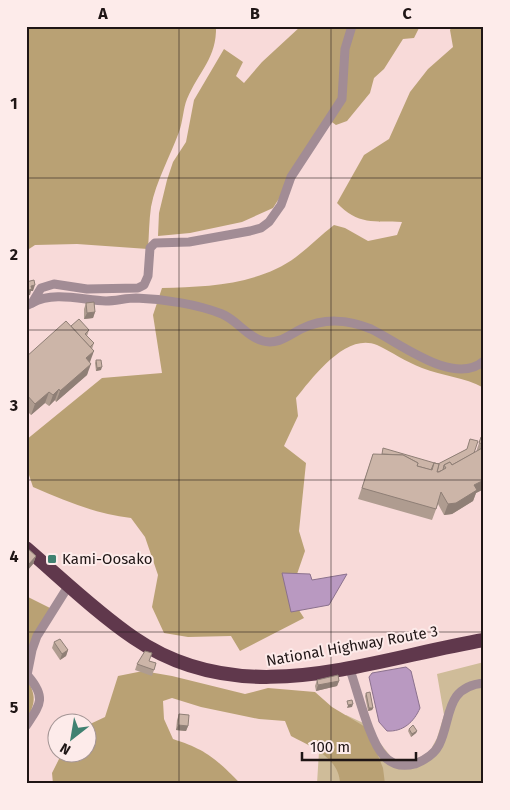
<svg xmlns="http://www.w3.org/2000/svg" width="510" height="810" font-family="'Fira Sans',sans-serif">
  <rect width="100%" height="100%" fill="#f8dad9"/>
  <!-- green -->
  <polygon fill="#cfbc99" points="484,662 484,784 317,784 319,751 346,715 372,727 376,738 392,758 399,761 408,761 421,757 430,751 437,738 444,715 437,674"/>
  <!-- forest -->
  <g fill="#b9a174">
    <path d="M26 26H216C217 58 199 71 187 99 183 109 183 121 179 132 170 157 156 181 151 207 149 221 149 235 148 249L77 244 35 245 26 251Z"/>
    <polygon points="301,26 420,26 414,38 403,39 384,69 374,78 370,93 347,121 336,125 329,120 273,208 242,222 190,233 158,236 159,213 167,180 173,162 186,142 194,100 224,49 243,62 236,76 244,83 262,62"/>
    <path d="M452 26H484V388C464 377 443 376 422 368 406 362 392 352 377 345 346 332 313 377 296 398L298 416 284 446 306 463 299 531 305 551 296 577 293 601 304 618 240 651 231 636 188 637 164 633 152 607 158 575 145 537 131 518C95 514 66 501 33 487L26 466V440L102 378 162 373 153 315 162 288C207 287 258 285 296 257 309 247 321 235 334 225L345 228 368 241 397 235 402 222C375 221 357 225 337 203L364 155 389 139 410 92 428 69 453 47 450 30Z"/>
    <polygon points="26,596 50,608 26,667"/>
    <path d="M143 671 172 676 245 694 268 688 315 692 332 707 367 728 383 768 385 784H340C340 758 310 746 291 736L285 721 259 719 201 707 172 698 163 701 164 719 173 739C207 750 216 759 241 784H53L52 773 62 753 88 752V725L105 717 118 676Z"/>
    <path d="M29 683C37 698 34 706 26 720V685Z"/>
  </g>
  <!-- water -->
  <g fill="#b999c1" stroke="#8b718d">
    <polygon points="282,573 310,574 312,580 347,574 329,605 291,612"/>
    <path d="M406 667 411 671 420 708C414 722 403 732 387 731L379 722 369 677 372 673Z"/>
  </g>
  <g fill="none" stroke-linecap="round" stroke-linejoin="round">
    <!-- minor -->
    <g stroke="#a28c95" stroke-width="9">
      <path d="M32 303C54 291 82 300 106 301 116 301 126 298 136 298 163 299 197 304 222 314 237 320 247 337 263 341 278 345 289 335 301 329 323 318 348 319 371 329 400 343 454 387 484 361"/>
      <polyline points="26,306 32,303 41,288 54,284 87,289 138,288 144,285 148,276 150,248 155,243 189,242 250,231 261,228 269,222 281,205 291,177 342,99 345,49 352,26"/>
      <path d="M349 667C357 688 369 741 384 756 392 765 403 767 415 764 425 760 434 755 439 745 452 719 444 687 484 683"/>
      <polyline points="26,680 32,650 37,636 69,585"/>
      <path d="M26 726C40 705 47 698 28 676"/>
    </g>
    <!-- trunk -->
    <path stroke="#60384c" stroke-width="14" d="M26 548C61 578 96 612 134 638 243 713 367 660 484 640"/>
  </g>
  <!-- wall -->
  <g fill="#af9c90">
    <polygon points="86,303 95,312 93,318 84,319 84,309"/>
    <polygon points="71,326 89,330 87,336 94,343 92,349 87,375 56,402 55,400 49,406 45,403 31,415 26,410 26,357"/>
    <polygon points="96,360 101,370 96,371 95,363"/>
    <polygon points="481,437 484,438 484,489 476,493 473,501 452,514 444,515 438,504 432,520 358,499 373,454 438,464 467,449 474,453 476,452"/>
    <polygon points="26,547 36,556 33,564 26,572"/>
    <polygon points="54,642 68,650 66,656 60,660 52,648"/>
    <polygon points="149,661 156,663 152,676 135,670 137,664"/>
    <polygon points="317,680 339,681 337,686 316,691 315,686"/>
    <polygon points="366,693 373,708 372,710 368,711 365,696"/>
    <polygon points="179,714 188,726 186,731 176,730 177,720"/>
    <polygon points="409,729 417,731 416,733 411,737 408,731"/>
  </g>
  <!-- shaded-wall -->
  <g fill="#8f7f76">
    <polygon points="35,285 33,291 31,291 30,295 26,296 26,291 31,286"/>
    <polygon points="95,312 93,318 84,319 87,313"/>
    <polygon points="94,351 90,362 82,369 86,358"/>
    <polygon points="91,364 87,375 56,402 60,391"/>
    <polygon points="102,367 101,370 96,371 97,368"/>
    <polygon points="59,389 55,400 49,406 53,395"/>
    <polygon points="49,392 45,403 31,415 35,404"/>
    <polygon points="484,480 484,489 476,493 473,501 452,514 444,515 448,504 474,485"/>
    <polygon points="36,556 33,564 26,572 29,564"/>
    <polygon points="68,650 66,656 60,660 62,654"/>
    <polygon points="339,681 337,686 316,691 318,685"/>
    <polygon points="353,704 352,707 347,708 348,705"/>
    <polygon points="369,708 373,708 372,710 368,711"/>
    <polygon points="178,725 188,726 186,731 176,730"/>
    <polygon points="417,731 416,733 411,737 412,734"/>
  </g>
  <!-- building -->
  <g fill="#ccb5a8" stroke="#8f7f76">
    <polygon points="34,280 35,285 31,286 32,289 26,291 26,282"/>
    <polygon points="94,302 95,312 87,313 86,303"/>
    <polygon points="79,319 89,330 85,334 94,343 90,347 71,326"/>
    <polygon points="66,321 94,351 86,358 91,364 60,391 59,389 53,395 49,392 35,404 26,394 26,357"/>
    <polygon points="96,360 101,360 102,367 97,368"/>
    <polygon points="481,437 484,438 484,444 479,443"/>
    <polygon points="470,439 478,441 474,453 452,465 450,462 444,465 443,470 438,472 437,472 439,464 434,463 431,470 417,466 418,463 403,455 382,454 383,448 438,464 467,449"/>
    <polygon points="484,447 484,480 474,485 477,490 456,503 448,504 441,492 436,509 362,488 373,454 403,455 418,463 417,466 432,470 434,463 439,464 437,472 439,472 446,468 444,465 450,462 452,465"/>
    <polygon points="26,547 36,556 29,564 26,562"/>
    <polygon points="60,639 68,650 62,654 54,642"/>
    <polygon points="145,651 152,653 149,661 156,663 154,670 137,664"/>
    <polygon points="338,675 339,681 318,685 317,680"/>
    <polygon points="370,692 373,708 369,708 366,693"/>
    <polygon points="352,700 353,704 348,705 347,701"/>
    <polygon points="179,714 189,715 188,726 178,725"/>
    <polygon points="413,725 417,731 412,734 409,729"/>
  </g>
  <!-- grid -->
  <path fill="none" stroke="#1f1515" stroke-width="1" stroke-opacity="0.55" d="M179 26V784M331 26V784M26 178H484M26 330H484M26 480H484M26 632H484"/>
  <!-- markers -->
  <rect fill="#408171" stroke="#fdebea" stroke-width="2" x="47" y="554" width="10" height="10" rx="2.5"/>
  <g text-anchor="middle" stroke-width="4" stroke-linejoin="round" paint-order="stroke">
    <!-- poi labels -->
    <g font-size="15" fill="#1f1515" stroke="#fdebea" text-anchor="start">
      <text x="62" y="564">Kami-Oosako</text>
    </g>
    <!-- street labels -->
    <g font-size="15" fill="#1f1515" stroke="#fdebea">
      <text transform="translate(352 646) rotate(-10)" y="5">National Highway Route 3</text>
    </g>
  </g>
  <!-- border -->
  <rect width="510" height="810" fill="none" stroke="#fdebea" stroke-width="55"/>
  <!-- north arrow -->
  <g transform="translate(72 738) rotate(211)"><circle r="24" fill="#fdebea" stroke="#a49595"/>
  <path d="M0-4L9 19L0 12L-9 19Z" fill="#408171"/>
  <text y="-8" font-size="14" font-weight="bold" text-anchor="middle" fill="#1f1515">N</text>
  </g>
  <!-- scale -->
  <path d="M302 752v8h114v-8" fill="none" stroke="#1f1515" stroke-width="2.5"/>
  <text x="310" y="752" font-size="15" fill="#1f1515" stroke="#fdebea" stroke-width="4" paint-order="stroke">100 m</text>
  <rect x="28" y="28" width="454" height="754" fill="none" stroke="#1f1515" stroke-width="2"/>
  <g font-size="16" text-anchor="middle" font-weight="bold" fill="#1f1515">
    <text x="103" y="19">A</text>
    <text x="255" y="19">B</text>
    <text x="407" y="19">C</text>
    <text x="14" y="109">1</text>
    <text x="14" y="260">2</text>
    <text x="14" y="411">3</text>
    <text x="14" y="562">4</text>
    <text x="14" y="713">5</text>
  </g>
</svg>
